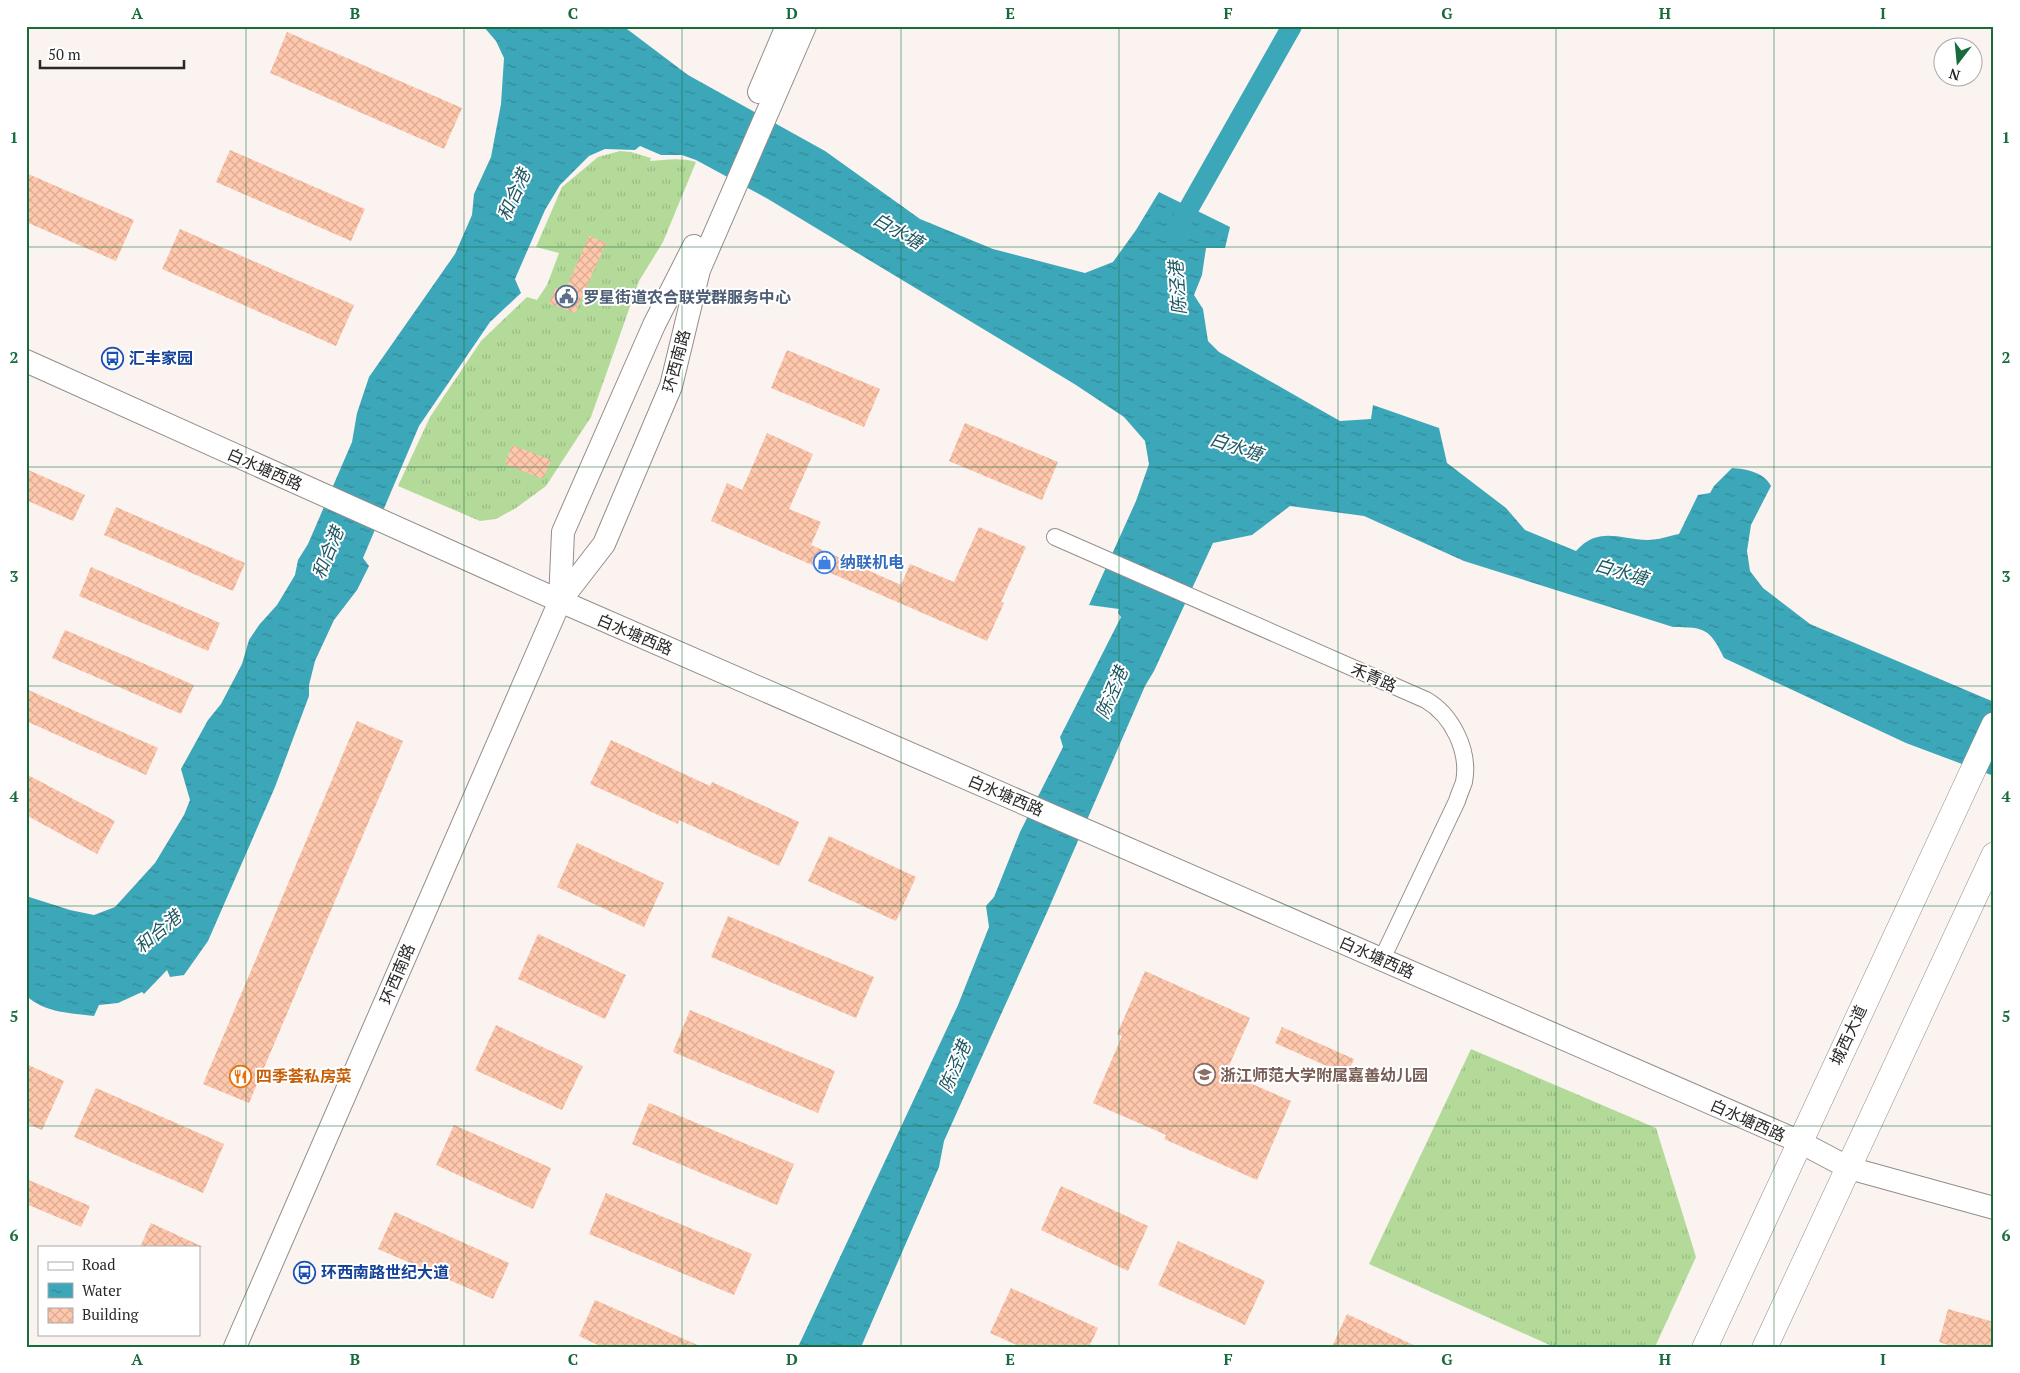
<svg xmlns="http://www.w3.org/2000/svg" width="2020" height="1373" font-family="'PT Serif','Noto Sans SC',serif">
  <defs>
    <pattern id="grass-tufts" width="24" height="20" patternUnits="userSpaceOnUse" patternTransform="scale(1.25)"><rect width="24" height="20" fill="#b4da9a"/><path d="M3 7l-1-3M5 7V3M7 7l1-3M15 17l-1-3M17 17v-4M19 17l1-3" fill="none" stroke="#9bbb85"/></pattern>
    <pattern id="water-ripples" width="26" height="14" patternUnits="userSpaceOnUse" patternTransform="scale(1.25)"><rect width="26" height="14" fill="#3da7ba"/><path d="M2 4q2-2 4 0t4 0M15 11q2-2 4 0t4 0" fill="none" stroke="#338897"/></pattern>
    <pattern id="building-cross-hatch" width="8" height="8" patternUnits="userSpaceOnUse" patternTransform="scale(1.25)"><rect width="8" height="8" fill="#ffc7ac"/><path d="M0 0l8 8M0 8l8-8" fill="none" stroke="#dbab94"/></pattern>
  </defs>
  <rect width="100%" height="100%" fill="#faf3f0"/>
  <!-- grass -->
  <g fill="url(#grass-tufts)">
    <path d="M620 151 631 152 651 158 650 161C665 160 681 157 696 162L663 242 639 281 591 417 546 486 516 508 496 519 480 521 398 486 430 417 481 341 527 297 537 300 547 285 559 253 536 247 562 187 598 157Z"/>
    <polygon points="1471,1049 1656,1128 1696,1257 1655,1347 1554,1347 1369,1264"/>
  </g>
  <!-- water -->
  <path fill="url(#water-ripples)" d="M483 26H623L688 75 825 151 920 219 993 249 1085 273 1113 262 1136 230 1159 192 1230 227 1225 248H1206L1202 275 1194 295 1203 309 1208 341 1219 352 1340 421 1371 419 1373 405 1439 428 1447 463 1506 508 1525 530 1576 551C1598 526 1619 539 1648 540 1658 540 1669 536 1679 534L1698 495 1710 493 1714 486 1732 468C1746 469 1764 472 1771 486L1751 525 1747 551 1750 571 1763 588 1810 624 1994 702V776L1906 743 1724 658C1710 629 1705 627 1673 627L1464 561 1364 516 1290 506 1252 535 1213 543 1154 671 1145 686 1048 910 944 1141 939 1167 861 1347H798L958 1005 989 927 986 906 994 897 1020 832 1063 747 1060 737 1121 617 1118 613 1119 609 1089 605 1136 501 1149 464 1145 441 1124 417 1076 385 768 199 696 160 682 155H661L640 146 635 150 605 149 589 156 560 185 545 210 515 279 521 293 490 322 419 426 363 558 369 566 357 590 334 620 315 661 309 685V696L275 787 208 941 184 975 170 977 167 970 144 994 142 992 118 1003 99 1005 94 1016C72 1013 43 1013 26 995V896L70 910 94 915 115 907 155 863 184 815 190 800 181 769 208 720 221 704 242 664 249 640 259 625 277 605 295 575 298 560 308 544 352 442 357 413 369 377 455 254 472 215 474 194 491 157 501 104 504 58 496 41Z"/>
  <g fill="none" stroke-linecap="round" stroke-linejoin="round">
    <!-- canal -->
    <polyline stroke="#3da7ba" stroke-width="20" points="1176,231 1292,26"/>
  </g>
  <!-- building -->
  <g fill="url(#building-cross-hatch)">
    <polygon points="287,32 462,108 444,149 270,73"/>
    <polygon points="230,150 365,209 351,241 216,182"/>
    <polygon points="26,173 134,220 116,261 26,222"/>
    <polygon points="180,229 354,305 336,346 162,269"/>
    <polygon points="589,236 606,243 575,313 549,303 556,288 565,291"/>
    <polygon points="787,350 880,389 864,427 771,388"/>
    <polygon points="965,423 1058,462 1042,500 949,461"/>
    <polygon points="767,433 813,454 789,509 821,522 811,545 901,585 910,564 954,582 979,527 1026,547 1001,602 1004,603 987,641 711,521 727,483 742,490"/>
    <polygon points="512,445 551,460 543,479 505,464"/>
    <polygon points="26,469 85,495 73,521 26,500"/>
    <polygon points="116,507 245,563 233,591 104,535"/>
    <polygon points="91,567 220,623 208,651 79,596"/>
    <polygon points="65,630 194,685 181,714 52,658"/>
    <polygon points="26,689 158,748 146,775 26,721"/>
    <polygon points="357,721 403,741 249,1103 203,1084"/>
    <polygon points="611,740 710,786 712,782 799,822 779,866 679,820 678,824 590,784"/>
    <polygon points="26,774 115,821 97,854 26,815"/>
    <polygon points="829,836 916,877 896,921 808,881"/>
    <polygon points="577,843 664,883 644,927 557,887"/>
    <polygon points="728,916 874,977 856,1018 711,957"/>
    <polygon points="538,934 626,975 605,1019 518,979"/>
    <polygon points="1145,971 1250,1018 1228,1068 1252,1079 1250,1083 1291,1101 1257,1180 1164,1139 1166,1135 1093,1103 1122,1036 1117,1034"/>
    <polygon points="690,1010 835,1071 818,1113 673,1052"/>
    <polygon points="496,1025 583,1066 562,1110 475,1070"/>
    <polygon points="1282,1027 1354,1059 1347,1075 1275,1043"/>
    <polygon points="26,1064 64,1081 42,1130 26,1123"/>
    <polygon points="96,1088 224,1144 203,1193 74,1137"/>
    <polygon points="649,1103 794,1164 777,1205 632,1144"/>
    <polygon points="454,1125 551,1168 533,1209 436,1165"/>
    <polygon points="26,1179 90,1206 81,1227 26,1204"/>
    <polygon points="1061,1186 1148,1226 1128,1271 1041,1230"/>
    <polygon points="606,1193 752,1254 734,1295 589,1234"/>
    <polygon points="395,1212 509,1263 493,1299 378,1249"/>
    <polygon points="151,1223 203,1247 140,1247"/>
    <polygon points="1178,1241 1265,1281 1245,1325 1158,1285"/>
    <polygon points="1011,1288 1098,1328 1089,1347 1021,1347 990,1333"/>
    <polygon points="595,1300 702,1347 602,1347 579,1336"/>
    <polygon points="1948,1309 1994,1322 1994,1347 1954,1347 1939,1342"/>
    <polygon points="1347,1314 1418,1347 1332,1347"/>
  </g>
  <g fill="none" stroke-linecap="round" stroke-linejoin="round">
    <defs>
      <path id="street" d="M1055 537 1426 700C1452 715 1470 751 1464 782 1462 788 1459 794 1457 801L1382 959"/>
      <g id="secondary">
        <polyline points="759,92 787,26"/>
        <polyline points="26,361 560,601 1798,1141 1849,1168 1994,1208"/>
        <polyline points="560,601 563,532 654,325 694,246"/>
        <polyline points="235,1347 560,601 604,544 671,386 699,270 805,26"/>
      </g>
      <g id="primary">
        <polyline points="1705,1347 1994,725"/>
        <polyline points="1765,1347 1994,855"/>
      </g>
    </defs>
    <!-- street casing -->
    <use href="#street" stroke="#948e8b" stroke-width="18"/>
    <!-- secondary casing -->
    <use href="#secondary" stroke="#948e8b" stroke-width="24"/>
    <!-- primary casing -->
    <use href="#primary" stroke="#948e8b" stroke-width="26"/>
    <!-- street -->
    <use href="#street" stroke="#fff" stroke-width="16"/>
    <!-- secondary -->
    <use href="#secondary" stroke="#fff" stroke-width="22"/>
    <!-- primary -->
    <use href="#primary" stroke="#fff" stroke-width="25"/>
  </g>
  <!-- grid -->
  <path fill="none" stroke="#176b3c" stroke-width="1" stroke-opacity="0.55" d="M246 26V1347M464 26V1347M682 26V1347M901 26V1347M1119 26V1347M1338 26V1347M1556 26V1347M1774 26V1347M26 247H1994M26 467H1994M26 686H1994M26 906H1994M26 1126H1994"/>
  <!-- icons -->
  <defs>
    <symbol id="civic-ring" viewBox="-11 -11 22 22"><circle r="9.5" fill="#fff" stroke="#5c6f8a" stroke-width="1.5"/><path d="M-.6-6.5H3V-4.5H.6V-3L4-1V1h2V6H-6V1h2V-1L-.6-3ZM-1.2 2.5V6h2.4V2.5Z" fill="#5c6f8a"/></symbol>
    <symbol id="bus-ring" viewBox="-11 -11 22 22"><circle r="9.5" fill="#fff" stroke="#1a4fb4" stroke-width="1.5"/><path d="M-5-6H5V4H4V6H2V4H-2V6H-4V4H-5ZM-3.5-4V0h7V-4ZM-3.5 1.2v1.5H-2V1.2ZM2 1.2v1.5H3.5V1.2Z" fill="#1a4fb4"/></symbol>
    <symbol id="shop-ring" viewBox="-11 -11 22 22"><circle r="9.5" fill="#fff" stroke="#3f7fe0" stroke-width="1.5"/><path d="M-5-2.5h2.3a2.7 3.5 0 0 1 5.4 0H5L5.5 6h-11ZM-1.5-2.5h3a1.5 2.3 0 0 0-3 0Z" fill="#3f7fe0"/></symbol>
    <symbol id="school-ring" viewBox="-11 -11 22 22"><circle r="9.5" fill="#fff" stroke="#8d6e63" stroke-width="1.5"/><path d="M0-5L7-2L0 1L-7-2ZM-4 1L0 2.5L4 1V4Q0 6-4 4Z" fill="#8d6e63"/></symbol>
    <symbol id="restaurant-ring" viewBox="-11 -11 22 22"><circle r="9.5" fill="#fff" stroke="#e8710a" stroke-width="1.5"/><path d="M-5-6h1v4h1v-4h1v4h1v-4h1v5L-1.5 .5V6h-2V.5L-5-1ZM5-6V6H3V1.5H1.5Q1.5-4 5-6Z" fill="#e8710a"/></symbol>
  </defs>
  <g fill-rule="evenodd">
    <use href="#civic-ring" x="554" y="284" width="25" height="25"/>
    <use href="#bus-ring" x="100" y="346" width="25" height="25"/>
    <use href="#shop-ring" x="812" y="550" width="25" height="25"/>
    <use href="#school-ring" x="1192" y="1062" width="25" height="25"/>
    <use href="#restaurant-ring" x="228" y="1064" width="25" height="25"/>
    <use href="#bus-ring" x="292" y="1260" width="25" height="25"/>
  </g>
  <g text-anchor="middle" stroke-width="4" stroke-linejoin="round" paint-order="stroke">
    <!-- service labels -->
    <g font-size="16" font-weight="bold" fill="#4e5e75" stroke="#fff" text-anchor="start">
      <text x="583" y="303">罗星街道农合联党群服务中心</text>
    </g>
    <!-- transit labels -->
    <g font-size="16" font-weight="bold" fill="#164399" stroke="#fff" text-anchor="start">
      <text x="129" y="364">汇丰家园</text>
      <text x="321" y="1278">环西南路世纪大道</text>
    </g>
    <!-- street labels -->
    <g font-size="16" fill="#2b2928" stroke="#fff">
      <text transform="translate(676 361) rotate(-75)" y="6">环西南路</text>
      <text transform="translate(265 469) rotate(24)" y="6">白水塘西路</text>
      <text transform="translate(635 634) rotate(23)" y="6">白水塘西路</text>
      <text transform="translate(1374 677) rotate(24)" y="6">禾青路</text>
      <text transform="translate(1006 795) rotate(23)" y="6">白水塘西路</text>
      <text transform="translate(1377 957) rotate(24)" y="6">白水塘西路</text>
      <text transform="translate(397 974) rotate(-67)" y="6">环西南路</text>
      <text transform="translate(1848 1035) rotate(-65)" y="6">城西大道</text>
      <text transform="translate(1748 1120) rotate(24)" y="6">白水塘西路</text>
    </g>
    <!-- shop labels -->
    <g font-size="16" font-weight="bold" fill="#366cbe" stroke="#fff" text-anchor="start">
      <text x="840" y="568">纳联机电</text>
    </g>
    <!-- education labels -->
    <g font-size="16" font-weight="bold" fill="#785e54" stroke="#fff" text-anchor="start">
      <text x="1220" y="1081">浙江师范大学附属嘉善幼儿园</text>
    </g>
    <!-- food labels -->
    <g font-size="16" font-weight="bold" fill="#c56008" stroke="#fff" text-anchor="start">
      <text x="256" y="1082">四季荟私房菜</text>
    </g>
    <!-- water labels -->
    <g font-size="18" font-style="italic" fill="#1e5862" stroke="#fff">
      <text transform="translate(514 195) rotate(-66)" y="6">和合港</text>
      <text transform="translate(898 231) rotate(30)" y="6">白水塘</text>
      <text transform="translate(1178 288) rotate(-94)" y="6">陈泾港</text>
      <text transform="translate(1236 447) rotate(18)" y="6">白水塘</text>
      <text transform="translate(328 553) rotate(-68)" y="6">和合港</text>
      <text transform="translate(1621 572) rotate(16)" y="6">白水塘</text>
      <text transform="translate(1112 693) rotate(-67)" y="6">陈泾港</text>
      <text transform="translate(158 932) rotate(-40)" y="6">和合港</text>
      <text transform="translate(955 1067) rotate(-67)" y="6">陈泾港</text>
    </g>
  </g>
  <!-- border -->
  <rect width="2020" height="1373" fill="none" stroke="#ffffff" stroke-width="55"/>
  <!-- legend -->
  <rect x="38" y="1246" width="162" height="90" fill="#ffffff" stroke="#aaa9a9"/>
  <rect x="48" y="1262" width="25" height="8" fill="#ffffff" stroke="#aaa9a9"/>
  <text x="82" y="1270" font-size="15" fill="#2b2928">Road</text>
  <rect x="48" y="1283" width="25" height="15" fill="url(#water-ripples)" stroke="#aaa9a9"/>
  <text x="82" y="1296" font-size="15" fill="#2b2928">Water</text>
  <rect x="48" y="1308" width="25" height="15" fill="url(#building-cross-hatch)" stroke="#aaa9a9"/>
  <text x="82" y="1320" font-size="15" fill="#2b2928">Building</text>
  <!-- north arrow -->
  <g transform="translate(1958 62) rotate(196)"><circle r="24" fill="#ffffff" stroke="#aaa9a9"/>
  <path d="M0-4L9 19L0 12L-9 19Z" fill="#176b3c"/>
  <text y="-8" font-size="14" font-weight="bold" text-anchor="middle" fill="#2b2928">N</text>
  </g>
  <!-- scale -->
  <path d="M40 60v8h144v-8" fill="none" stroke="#2b2928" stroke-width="2.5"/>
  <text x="48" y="60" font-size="15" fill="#2b2928" stroke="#ffffff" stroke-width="4" paint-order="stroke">50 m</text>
  <rect x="28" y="28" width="1964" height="1318" fill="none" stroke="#176b3c" stroke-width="2"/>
  <g font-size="16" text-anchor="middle" font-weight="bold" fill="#176b3c">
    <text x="137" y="19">A</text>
    <text x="355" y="19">B</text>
    <text x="573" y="19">C</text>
    <text x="792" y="19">D</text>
    <text x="1010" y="19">E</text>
    <text x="1228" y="19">F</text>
    <text x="1447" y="19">G</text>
    <text x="1665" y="19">H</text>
    <text x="1883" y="19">I</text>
    <text x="14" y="143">1</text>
    <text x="2006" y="143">1</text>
    <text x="14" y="363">2</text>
    <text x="2006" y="363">2</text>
    <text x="14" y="582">3</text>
    <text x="2006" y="582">3</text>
    <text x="14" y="802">4</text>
    <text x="2006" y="802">4</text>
    <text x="14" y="1022">5</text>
    <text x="2006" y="1022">5</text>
    <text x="14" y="1241">6</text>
    <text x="2006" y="1241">6</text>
    <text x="137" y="1365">A</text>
    <text x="355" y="1365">B</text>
    <text x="573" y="1365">C</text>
    <text x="792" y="1365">D</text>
    <text x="1010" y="1365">E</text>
    <text x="1228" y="1365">F</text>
    <text x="1447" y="1365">G</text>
    <text x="1665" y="1365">H</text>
    <text x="1883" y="1365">I</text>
  </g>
</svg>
